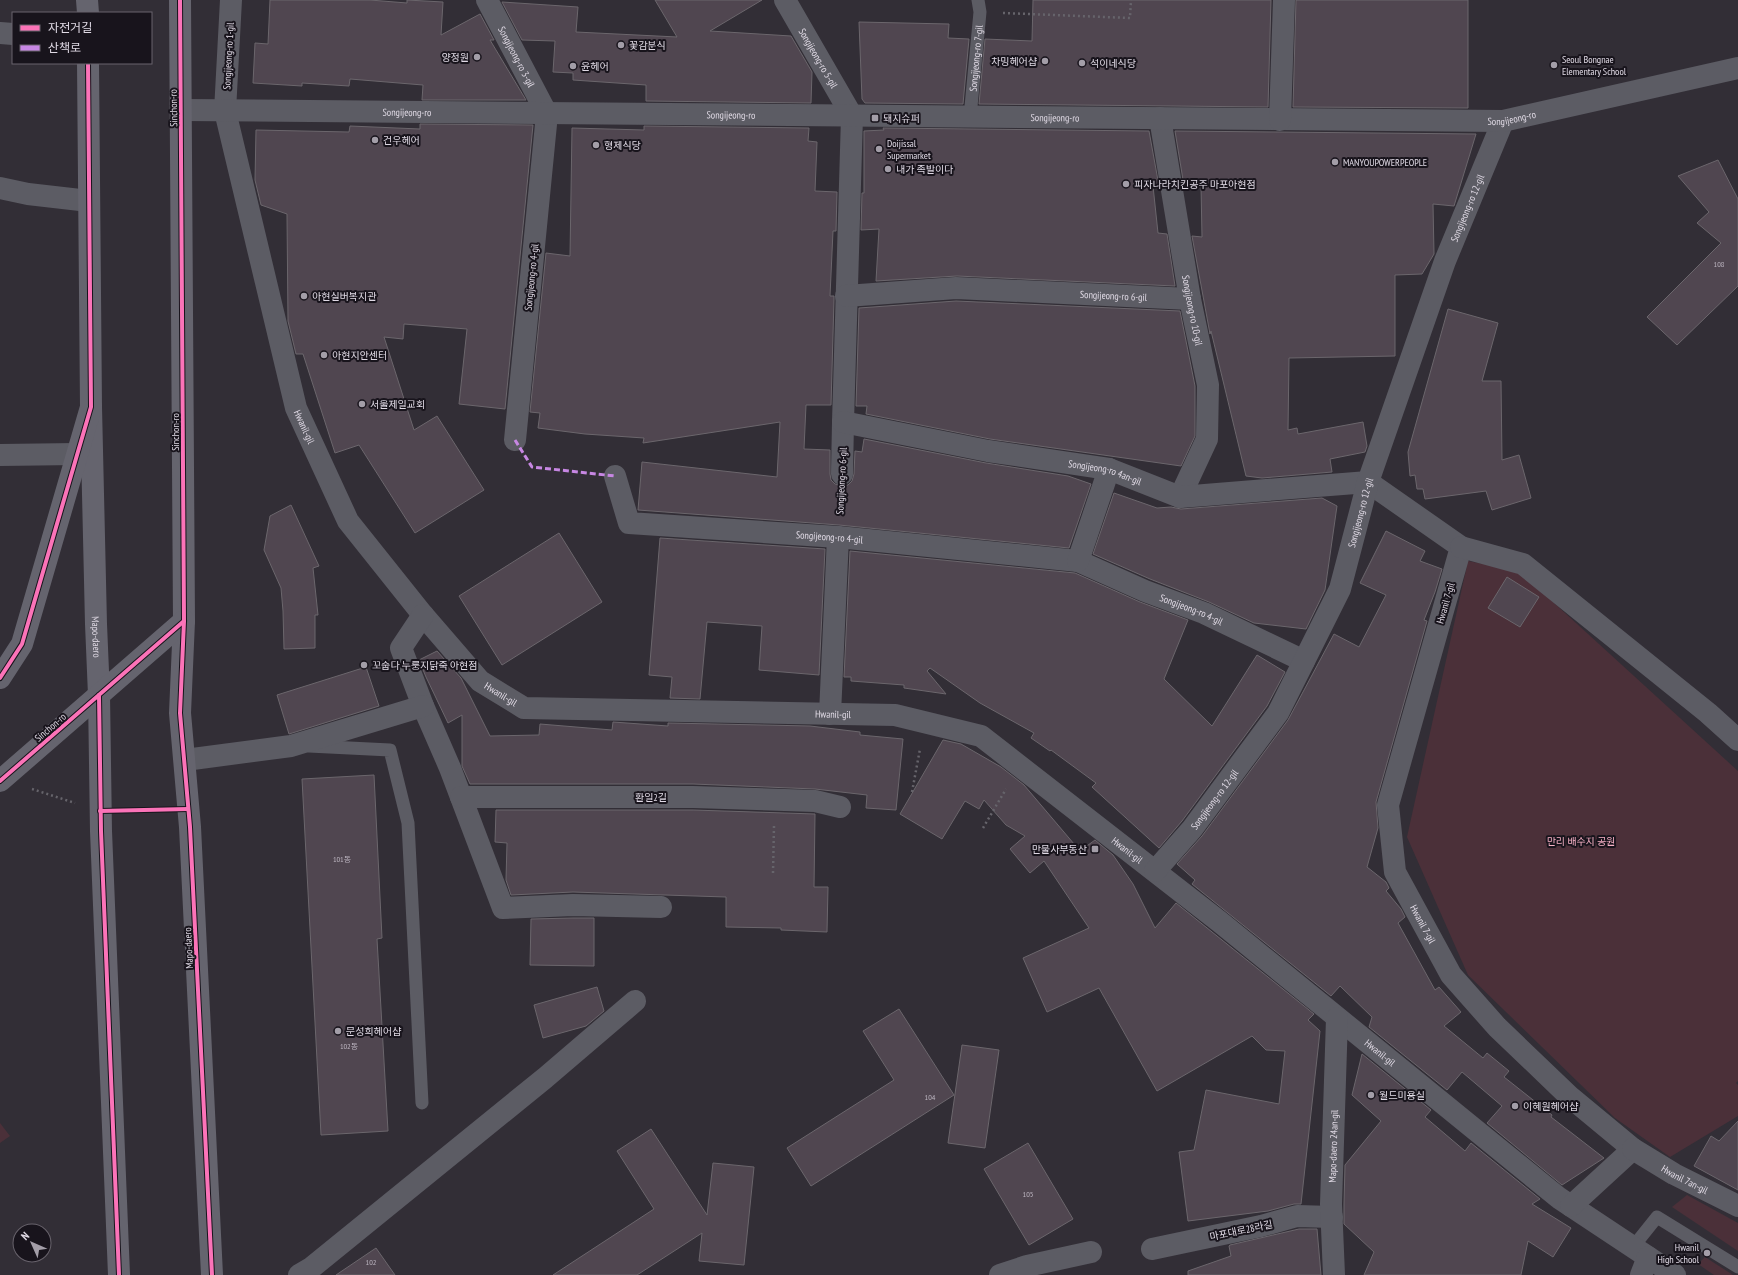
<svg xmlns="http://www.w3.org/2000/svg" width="1738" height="1275" font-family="'PT Sans Narrow','Noto Sans KR',sans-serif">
  <rect width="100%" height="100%" fill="#322e36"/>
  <!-- green -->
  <g fill="#4b3039">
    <polygon points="1468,561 1519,571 1738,771 1738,1081 1736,1083 1738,1085 1738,1116 1670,1157 1615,1118 1468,975 1407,837"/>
    <polygon points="0,1123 10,1136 0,1143"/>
    <polygon points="1687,1195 1738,1223 1738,1251 1672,1207"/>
    <polygon points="1705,1257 1733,1275 1714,1275 1698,1264"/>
  </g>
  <!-- building -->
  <g fill="#504650" stroke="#6b666c">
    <polygon points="270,0 370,0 407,3 407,0 443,2 441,35 480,14 494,40 490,40 526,100 422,100 423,85 350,79 349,86 302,83 302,86 253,83 255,43 268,44"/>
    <polygon points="655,0 762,0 710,31 791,36 812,72 811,103 646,101 646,85 573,80 573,73 553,72 555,41 522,40 502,2 578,7 576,32 677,37"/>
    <polygon points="1033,0 1271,0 1268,107 979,104 985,39 1032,41"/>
    <polygon points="1296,0 1468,0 1468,108 1293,107"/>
    <polygon points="859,22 949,24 948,38 969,39 963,104 865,103 862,99"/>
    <polygon points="420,124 533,125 505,409 459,404 467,329 404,324 403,339 384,337 414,430 437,416 484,490 415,533 359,445 335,453 303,354 296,354 288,321 287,214 261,205 255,180 256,130 349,132 350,126 420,129"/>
    <polygon points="644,126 809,128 808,141 817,142 815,191 837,192 836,231 833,231 830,296 834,296 834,299 831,405 806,405 804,449 830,450 830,474 831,480 835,484 842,486 848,485 852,481 854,474 855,451 862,452 864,439 986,463 1068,476 1091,484 1069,548 839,525 638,510 642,462 777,477 780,422 643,443 644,438 585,434 538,428 540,413 530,412 546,253 570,256 572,128 644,130"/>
    <polygon points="883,128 1149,131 1159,186 1153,186 1158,233 1167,234 1175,286 957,276 876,281 879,229 861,230 862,193 864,193 864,131 884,130"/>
    <polygon points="1175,131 1476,134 1454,206 1433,204 1434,254 1422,274 1395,275 1395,356 1289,358 1288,430 1297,428 1298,434 1363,422 1367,446 1365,452 1330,459 1332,472 1262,478 1246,476 1211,331 1210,334 1192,236 1202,237 1201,186 1184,186"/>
    <polygon points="1718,160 1738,199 1738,286 1677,345 1647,317 1721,243 1697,223 1709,212 1678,176"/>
    <polygon points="956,301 1180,311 1195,386 1195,436 1181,466 990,439 866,414 867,406 856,406 859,308"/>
    <polygon points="1448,309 1498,323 1482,381 1501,381 1502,460 1519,455 1531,498 1492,510 1486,491 1425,499 1423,489 1417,489 1415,475 1410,476 1408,452"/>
    <polygon points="1114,493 1157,508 1171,507 1181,509 1322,498 1337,506 1325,590 1306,629 1254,623 1209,602 1150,579 1093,554"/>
    <polygon points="291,505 319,566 313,568 318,615 315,615 315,648 284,649 283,611 281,588 264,550 270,516"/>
    <polygon points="1386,531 1425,551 1420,561 1442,569 1435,592 1424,620 1427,621 1376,802 1378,828 1367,867 1386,882 1389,888 1386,891 1401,909 1405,917 1398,923 1435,990 1439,987 1461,1012 1444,1026 1483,1058 1487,1053 1509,1071 1504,1077 1552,1115 1551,1117 1604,1158 1562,1185 1487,1123 1502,1106 1462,1072 1447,1090 1369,1027 1372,1017 1340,986 1331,996 1192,884 1195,880 1177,864 1202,836 1288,720 1334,634 1359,647 1386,595 1360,583"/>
    <polygon points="559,533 602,602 502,665 459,596"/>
    <polygon points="660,538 825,549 819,675 759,670 762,626 707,622 700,699 670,698 672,677 649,675"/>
    <polygon points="850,551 1075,573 1140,602 1188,620 1164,679 1212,726 1257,655 1285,672 1267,706 1182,821 1159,848 1092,787 1096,783 1051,750 1050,751 1031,738 1034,733 980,703 930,668 927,671 946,694 904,688 904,685 851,681 851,677 844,677"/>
    <polygon points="1507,577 1539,597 1520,627 1488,608"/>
    <polygon points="437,651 461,678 490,736 539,735 540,724 612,730 613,722 668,726 668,723 810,726 860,732 860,735 903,739 896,810 866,808 867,795 815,789 693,784 470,784 462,766 462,715 448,723 426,677 419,660"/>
    <polygon points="366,667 379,706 289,734 277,695"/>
    <polygon points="943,740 961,744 1001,767 1024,785 1080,851 1095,840 1113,855 1133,884 1155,928 1176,903 1314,1014 1308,1020 1320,1031 1301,1204 1294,1204 1268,1211 1188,1221 1179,1152 1194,1150 1206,1090 1279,1104 1285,1051 1266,1050 1252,1036 1157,1091 1099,988 1047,1012 1023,958 1089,928 1044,861 1030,873 1010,849 1025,836 1006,825 984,800 979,809 965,801 942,839 900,814"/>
    <polygon points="374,775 382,938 377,939 388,1131 321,1135 302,779"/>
    <polygon points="496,810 693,810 815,814 814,887 828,887 827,932 781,930 781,928 726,927 726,897 573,892 511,895 506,880 507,843 495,842"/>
    <polygon points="573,918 594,918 594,966 530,965 531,919"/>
    <polygon points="597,987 604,1011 586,1026 543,1038 534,1005"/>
    <polygon points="899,1009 954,1095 811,1186 787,1148 894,1080 863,1031"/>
    <polygon points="962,1045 999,1050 985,1148 948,1143"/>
    <polygon points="1362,1054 1431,1110 1425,1117 1465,1151 1471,1143 1540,1199 1532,1204 1571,1228 1553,1257 1528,1241 1521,1275 1364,1275 1374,1252 1344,1224 1344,1204 1345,1165 1381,1121 1352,1095"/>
    <polygon points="1738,1121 1738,1190 1694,1166 1711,1136 1719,1141"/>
    <polygon points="651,1129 707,1215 713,1163 754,1167 744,1265 699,1261 702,1233 637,1275 553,1275 654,1209 617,1151"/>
    <polygon points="1028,1143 1073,1219 1029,1245 984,1169"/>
    <polygon points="1299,1229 1317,1229 1321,1275 1188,1275 1188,1271 1231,1256 1229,1246 1230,1245"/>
    <polygon points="376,1248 395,1275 336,1275"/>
  </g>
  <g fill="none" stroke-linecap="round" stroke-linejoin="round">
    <!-- path -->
    <g stroke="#66646b" stroke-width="2.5" stroke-dasharray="2 3" stroke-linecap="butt">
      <polyline points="1003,13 1130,18 1131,0"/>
      <polyline points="840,510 840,499"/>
      <polyline points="32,789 75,803"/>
      <polyline points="912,792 920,749"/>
      <polyline points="983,828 1006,789"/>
      <polyline points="773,873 774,826"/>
    </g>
    <!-- service -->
    <g stroke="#5c5c64" stroke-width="13">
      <path id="s1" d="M970 117 980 12 978 0"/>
      <polyline points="309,746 390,750 408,823 422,1103"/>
      <polyline points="1633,1247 1657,1217 1738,1267"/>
    </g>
    <!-- minor -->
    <g stroke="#5c5c64" stroke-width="22">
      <path id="s2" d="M231 0 225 111 296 408 348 521 423 615 480 681 524 708 895 715 981 736 1220 922 1559 1198 1675 1275"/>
      <path id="s3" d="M487 0 547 114 515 440"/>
      <path id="s4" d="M785 0 852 116 843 422 842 474"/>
      <polyline points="0,33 13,34"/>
      <path id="s5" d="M1160 118 1190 299 1208 385 1207 439 1180 497"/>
      <polyline points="0,188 28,194 89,201"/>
      <path id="s6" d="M846 296 956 288 1190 299"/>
      <path id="s7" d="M843 422 988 451 1109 469 1180 497 1368 482"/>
      <polyline points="0,455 77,454"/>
      <path id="s8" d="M615 476 629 523 838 537 1078 561 1145 591 1204 613 1304 661"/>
      <path id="s9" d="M1368 482 1461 547 1388 805 1395 872 1451 975 1497 1027 1569 1096 1633 1149 1571 1206"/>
      <polyline points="1461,547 1523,564 1708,713 1738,740"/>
      <polyline points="1078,561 1109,469"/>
      <polyline points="423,615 401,648 423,706 450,768 503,908 573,905 661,907"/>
      <polyline points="830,714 838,537"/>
      <polyline points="185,760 291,746 423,706"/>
      <polyline points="461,797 693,797 815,801 840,807"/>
      <path id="s10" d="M1155 871 1192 829 1278 713 1340 589 1368 482 1445 261 1503 121"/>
      <path id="s11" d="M1633 1149 1674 1174 1738 1206"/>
      <polyline points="1152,1249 1261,1226 1297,1216 1332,1217"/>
      <polyline points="299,1275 311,1268 545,1078 635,1001"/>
      <polyline points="1000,1275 1027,1266 1091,1252"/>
      <path id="s12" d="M1334 1275 1331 1204 1337 1018"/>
      <polyline points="1641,1275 1648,1257"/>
    </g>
    <!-- tertiary -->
    <g stroke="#5c5c64" stroke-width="22">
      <path id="s13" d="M181 110 1503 121 1738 68"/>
      <polyline points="1280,120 1284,0"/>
    </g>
    <!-- primary -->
    <g stroke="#65646e" stroke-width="22">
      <polyline points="87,0 88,13"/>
      <polyline points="180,0 184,621 180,713 190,827 212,1275"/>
      <path id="s14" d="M91 407 96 624 99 695 101 831 119 1275"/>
      <polyline points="0,678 22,644 91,407 88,63"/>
      <polyline points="0,781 184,621"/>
    </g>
    <!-- quiet -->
    <polyline stroke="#c787e3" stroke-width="3" stroke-dasharray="6 3" stroke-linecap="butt" points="515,440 532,467 615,476"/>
    <defs>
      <g id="cycleway">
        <polyline points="180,0 184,621 180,713 190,827 212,1275"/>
        <polyline points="0,678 22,644 91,407 88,63"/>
        <polyline points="99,695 101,831 119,1275"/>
        <polyline points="0,781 184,621"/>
        <polyline points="100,811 188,809"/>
      </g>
    </defs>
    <!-- cycleway casing -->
    <use href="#cycleway" stroke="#18141c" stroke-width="6"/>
    <!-- cycleway -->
    <use href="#cycleway" stroke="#fb73b8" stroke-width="4"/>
  </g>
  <!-- markers -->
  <g fill="#a39ea8" stroke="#18141c" stroke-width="1.5">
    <circle cx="621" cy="45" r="4"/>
    <circle cx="477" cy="57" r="4"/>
    <circle cx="1045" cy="61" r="4"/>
    <circle cx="1082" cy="63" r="4"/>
    <circle cx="1554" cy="65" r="4"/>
    <circle cx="573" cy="66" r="4"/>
    <rect x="871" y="114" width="8" height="8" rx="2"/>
    <circle cx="375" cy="140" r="4"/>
    <circle cx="596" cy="145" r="4"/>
    <circle cx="879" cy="149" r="4"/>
    <circle cx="1335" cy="162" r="4"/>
    <circle cx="888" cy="169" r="4"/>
    <circle cx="1126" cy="184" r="4"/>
    <circle cx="304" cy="296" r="4"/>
    <circle cx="324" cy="355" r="4"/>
    <circle cx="362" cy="404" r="4"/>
    <circle cx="364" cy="665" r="4"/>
    <rect x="1091" y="845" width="8" height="8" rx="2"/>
    <circle cx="338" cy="1031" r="4"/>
    <circle cx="1371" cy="1095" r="4"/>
    <circle cx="1515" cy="1106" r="4"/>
    <circle cx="1707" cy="1253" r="4"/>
  </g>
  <g text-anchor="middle" stroke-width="4" stroke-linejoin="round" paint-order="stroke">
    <!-- number labels -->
    <g font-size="8" fill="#bcb5c0">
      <text x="1719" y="267">108</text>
      <text x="342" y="862">101동</text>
      <text x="349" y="1049">102동</text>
      <text x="930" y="1100">104</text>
      <text x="1028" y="1197">105</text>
      <text x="371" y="1265">102</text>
    </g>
    <!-- poi labels -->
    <g font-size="10" fill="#e0dae5" stroke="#18141c" text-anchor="start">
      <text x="629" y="49">꽃감분식</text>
      <text x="469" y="61" text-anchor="end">양정원</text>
      <text x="1562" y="63">Seoul Bongnae<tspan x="1562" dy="12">Elementary School</tspan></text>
      <text x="1037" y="65" text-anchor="end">차밍헤어샵</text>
      <text x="1090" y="67">석이네식당</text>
      <text x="581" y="70">윤헤어</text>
      <text x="883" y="122">돼지슈퍼</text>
      <text x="383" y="144">건우헤어</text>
      <text x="887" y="147">Doijissal<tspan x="887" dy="12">Supermarket</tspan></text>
      <text x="604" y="149">형제식당</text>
      <text x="1343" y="166">MANYOUPOWERPEOPLE</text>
      <text x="896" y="173">내가 족발이다</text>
      <text x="1134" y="188">피자나라치킨공주 마포아현점</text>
      <text x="312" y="300">아현실버복지관</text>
      <text x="332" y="359">아현지안센터</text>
      <text x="370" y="408">서울제일교회</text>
      <text x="372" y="669">꼬숩다 누룽지닭죽 아현점</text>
      <text x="1087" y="853" text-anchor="end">만물사부동산</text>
      <text x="346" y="1035">문성희헤어샵</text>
      <text x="1379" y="1099">월드미용실</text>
      <text x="1523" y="1110">이혜원헤어샵</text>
      <text x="1699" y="1251" text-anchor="end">Hwanil<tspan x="1699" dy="12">High School</tspan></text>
    </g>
    <!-- street labels -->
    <g font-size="10" fill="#e0dae5" stroke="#18141c">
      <text transform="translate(228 56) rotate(-87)" y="4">Songijeong-ro 1-gil</text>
      <text dy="4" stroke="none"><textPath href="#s3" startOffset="64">Songijeong-ro 3-gil</textPath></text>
      <text dy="4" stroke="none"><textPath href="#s4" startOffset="67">Songijeong-ro 5-gil</textPath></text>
      <text dy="4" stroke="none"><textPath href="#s1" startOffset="59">Songijeong-ro 7-gil</textPath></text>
      <text transform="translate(173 108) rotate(-91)" y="4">Sinchon-ro</text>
      <text dy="4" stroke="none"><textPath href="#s13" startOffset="226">Songijeong-ro</textPath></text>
      <text dy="4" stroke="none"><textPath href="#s13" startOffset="550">Songijeong-ro</textPath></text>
      <text dy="4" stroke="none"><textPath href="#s13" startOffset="874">Songijeong-ro</textPath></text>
      <text dy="4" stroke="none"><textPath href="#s13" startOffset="1331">Songijeong-ro</textPath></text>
      <text dy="4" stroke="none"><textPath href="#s10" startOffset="741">Songijeong-ro 12-gil</textPath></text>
      <text transform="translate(531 277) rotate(-84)" y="4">Songijeong-ro 4-gil</text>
      <text dy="4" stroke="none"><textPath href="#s6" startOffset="268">Songijeong-ro 6-gil</textPath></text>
      <text dy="4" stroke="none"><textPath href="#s5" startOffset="195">Songijeong-ro 10-gil</textPath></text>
      <text dy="4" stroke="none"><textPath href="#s2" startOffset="437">Hwanil-gil</textPath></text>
      <text transform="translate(175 432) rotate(-90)" y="4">Sinchon-ro</text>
      <text dy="4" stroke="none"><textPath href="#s7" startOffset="267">Songijeong-ro 4an-gil</textPath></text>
      <text transform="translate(841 481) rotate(-87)" y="4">Songijeong-ro 6-gil</text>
      <text dy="4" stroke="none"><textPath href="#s10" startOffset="418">Songijeong-ro 12-gil</textPath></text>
      <text dy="4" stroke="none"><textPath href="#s8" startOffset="250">Songijeong-ro 4-gil</textPath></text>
      <text transform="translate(1445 603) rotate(-74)" y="4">Hwanil 7-gil</text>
      <text dy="4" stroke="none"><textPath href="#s8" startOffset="623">Songijeong-ro 4-gil</textPath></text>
      <text dy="4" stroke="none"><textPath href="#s14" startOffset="230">Mapo-daero</textPath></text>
      <text dy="4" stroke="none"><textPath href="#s2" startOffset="773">Hwanil-gil</textPath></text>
      <text dy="4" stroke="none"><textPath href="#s2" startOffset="1109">Hwanil-gil</textPath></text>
      <text transform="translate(50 727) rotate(-41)" y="4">Sinchon-ro</text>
      <text x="651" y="801">환일2길</text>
      <text dy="4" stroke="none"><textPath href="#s10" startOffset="93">Songijeong-ro 12-gil</textPath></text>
      <text dy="4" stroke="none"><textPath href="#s2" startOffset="1445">Hwanil-gil</textPath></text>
      <text dy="4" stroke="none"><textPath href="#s9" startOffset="508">Hwanil 7-gil</textPath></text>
      <text transform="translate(188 948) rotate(-93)" y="4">Mapo-daero</text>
      <text dy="4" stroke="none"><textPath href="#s2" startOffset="1769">Hwanil-gil</textPath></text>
      <text dy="4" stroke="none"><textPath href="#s12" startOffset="129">Mapo-daero 24an-gil</textPath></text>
      <text dy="4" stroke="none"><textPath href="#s11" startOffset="60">Hwanil 7an-gil</textPath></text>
      <text transform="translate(1241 1230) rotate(-12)" y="4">마포대로28라길</text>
    </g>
    <!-- park labels -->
    <g font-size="10" fill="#f7b1c6" stroke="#18141c">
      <text x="1581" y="845">만리 배수지 공원</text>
    </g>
  </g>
  <!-- legend -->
  <rect x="12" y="12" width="140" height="52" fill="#18141c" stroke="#68636c"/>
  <rect x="20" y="25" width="20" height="6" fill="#fb73b8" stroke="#68636c"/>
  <text x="48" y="32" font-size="12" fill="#e0dae5">자전거길</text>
  <rect x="20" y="45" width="20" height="6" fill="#c787e3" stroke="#68636c"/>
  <text x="48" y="52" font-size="12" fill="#e0dae5">산책로</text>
  <!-- north arrow -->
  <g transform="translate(32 1243) rotate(315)"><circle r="19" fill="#18141c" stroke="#68636c"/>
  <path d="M0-3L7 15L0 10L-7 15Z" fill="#a39ea8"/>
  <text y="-6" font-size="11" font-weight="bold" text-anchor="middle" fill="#e0dae5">N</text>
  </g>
</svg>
